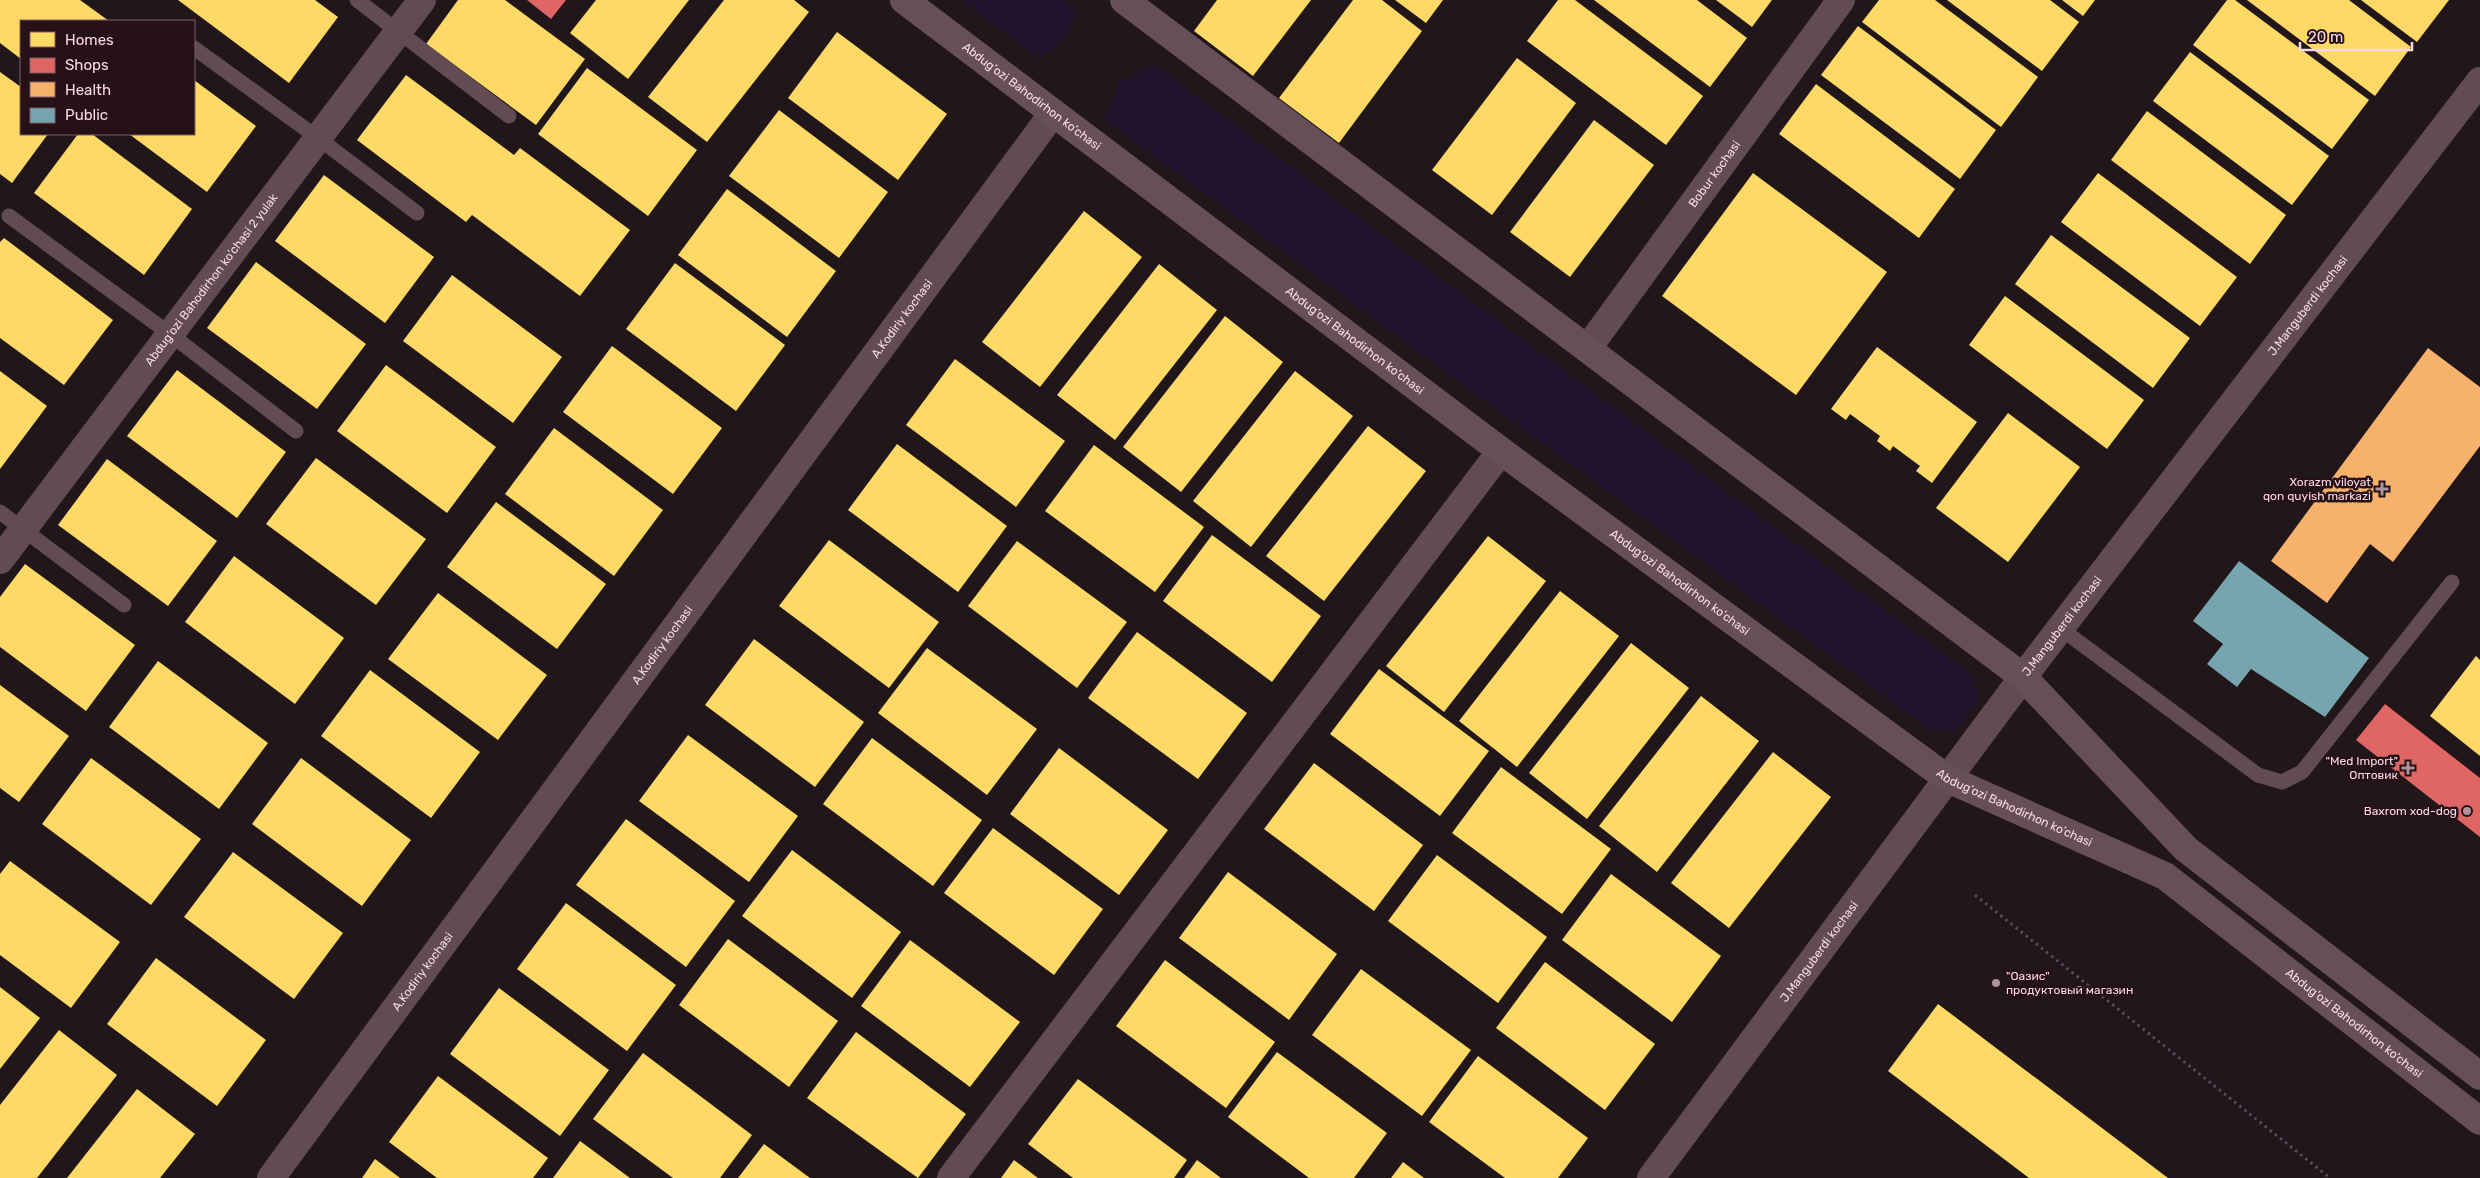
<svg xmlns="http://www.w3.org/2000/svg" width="2480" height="1178" font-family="Rubik,sans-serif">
  <rect width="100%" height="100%" fill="#211619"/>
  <!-- green -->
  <g fill="#22142c">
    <polygon points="961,0 1063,0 1078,11 1064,40 1039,58"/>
    <polygon points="1155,65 1973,676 1979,696 1970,714 1954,731 1929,729 1105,120 1120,82"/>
  </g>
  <!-- homes -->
  <g fill="#ffd966">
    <polygon points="0,0 80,0 109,21 21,21 21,59 0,43"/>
    <polygon points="178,0 315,0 338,17 289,83"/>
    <polygon points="458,0 505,0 585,59 536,125 426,44"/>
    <polygon points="596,0 689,0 628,79 570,33"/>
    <polygon points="724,0 794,0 809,12 707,142 648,97"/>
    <polygon points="1217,0 1311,0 1253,76 1194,31"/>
    <polygon points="1353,0 1382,0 1422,31 1339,143 1279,98"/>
    <polygon points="1395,0 1443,0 1426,23"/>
    <polygon points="1558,0 1575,0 1703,96 1666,145 1527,41"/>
    <polygon points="1594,0 1697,0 1747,38 1710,87"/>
    <polygon points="1716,0 1772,0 1752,27"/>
    <polygon points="1879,0 1935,0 2038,77 2001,127 1862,22"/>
    <polygon points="1947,0 2050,0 2079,22 2042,71"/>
    <polygon points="2062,0 2095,0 2083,16"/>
    <polygon points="2227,0 2235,0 2369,100 2332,149 2193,45"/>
    <polygon points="2247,0 2349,0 2411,47 2375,96"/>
    <polygon points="2361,0 2449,0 2417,42"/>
    <polygon points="1858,26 1996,130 1960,179 1821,75"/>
    <polygon points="837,32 947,114 898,180 788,98"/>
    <polygon points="2190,52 2329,156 2292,205 2153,101"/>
    <polygon points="1517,58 1576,103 1492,215 1432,170"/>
    <polygon points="587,68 697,150 648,216 538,134"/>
    <polygon points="0,72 21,87 21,134 48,134 12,183 0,174"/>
    <polygon points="406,75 514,155 520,148 630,230 580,296 472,215 466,222 357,140"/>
    <polygon points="194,80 256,126 207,192 129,134 194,134"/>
    <polygon points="1816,84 1955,189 1919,238 1779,134"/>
    <polygon points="779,110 888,192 839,258 729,176"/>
    <polygon points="2147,111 2286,215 2250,264 2111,160"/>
    <polygon points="1594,120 1654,165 1570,277 1510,232"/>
    <polygon points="78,134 92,134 192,209 144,275 34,193"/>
    <polygon points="1753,173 1887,272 1796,395 1662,296"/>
    <polygon points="2098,173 2237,277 2200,326 2061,222"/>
    <polygon points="324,175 434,257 385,323 275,241"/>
    <polygon points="727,189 836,271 787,337 678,255"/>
    <polygon points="1084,211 1142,257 1040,387 982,342"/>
    <polygon points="2051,235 2190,338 2153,388 2015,284"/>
    <polygon points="4,238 113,320 64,385 0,338 0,242"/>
    <polygon points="256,262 366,344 317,409 207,328"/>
    <polygon points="675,263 785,345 736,411 626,329"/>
    <polygon points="1159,264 1217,310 1115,440 1057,395"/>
    <polygon points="452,275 562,357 513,423 403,341"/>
    <polygon points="2005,296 2144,400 2107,449 1969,345"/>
    <polygon points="1225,316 1283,362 1181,492 1123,447"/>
    <polygon points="612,346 722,428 673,494 563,412"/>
    <polygon points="1877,347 1977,422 1932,483 1916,471 1920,466 1893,446 1890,451 1877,441 1880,436 1850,414 1846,420 1831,409"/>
    <polygon points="955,359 1065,441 1016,507 906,425"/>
    <polygon points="386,365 496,447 447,513 337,431"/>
    <polygon points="177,370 286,452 237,518 127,436"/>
    <polygon points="0,371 47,406 0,469"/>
    <polygon points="1295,371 1353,416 1251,547 1193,501"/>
    <polygon points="2008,413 2080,467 2008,562 1936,508"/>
    <polygon points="1368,426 1426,471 1324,601 1266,556"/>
    <polygon points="554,428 663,510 614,576 505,494"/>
    <polygon points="897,444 1007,526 958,592 848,510"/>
    <polygon points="1094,445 1204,527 1155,592 1045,511"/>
    <polygon points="316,458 426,539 376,605 266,524"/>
    <polygon points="107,459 217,541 168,606 58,525"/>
    <polygon points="496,502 606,584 557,649 447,567"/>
    <polygon points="1212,535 1321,616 1272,682 1163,601"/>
    <polygon points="1488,536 1546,581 1444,712 1386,666"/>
    <polygon points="829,540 939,622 889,688 779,606"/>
    <polygon points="1017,541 1127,622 1077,688 968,606"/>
    <polygon points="234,556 344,638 295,704 185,622"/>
    <polygon points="25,564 135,645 86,711 0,647 0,597"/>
    <polygon points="1560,591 1619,636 1517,767 1459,721"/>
    <polygon points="438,593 547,675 498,740 388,659"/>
    <polygon points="1137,632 1247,713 1198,779 1088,698"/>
    <polygon points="754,639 864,722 815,787 705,705"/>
    <polygon points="1631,643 1689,688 1587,819 1529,773"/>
    <polygon points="927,648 1037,729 987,795 878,713"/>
    <polygon points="2476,656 2480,660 2480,756 2430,716"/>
    <polygon points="158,661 268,743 219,809 109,727"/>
    <polygon points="1379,669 1489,751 1440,816 1330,734"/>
    <polygon points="370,670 480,752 431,818 321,736"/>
    <polygon points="0,685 69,736 19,802 0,788"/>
    <polygon points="1701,696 1759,741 1657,872 1599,826"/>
    <polygon points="688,735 798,816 749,882 639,801"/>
    <polygon points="872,738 982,820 933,886 823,804"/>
    <polygon points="1059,748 1168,830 1119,895 1010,814"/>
    <polygon points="1773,752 1831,797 1729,928 1671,883"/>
    <polygon points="91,758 201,839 151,905 42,824"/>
    <polygon points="301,758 411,840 362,906 252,824"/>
    <polygon points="1314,763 1423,845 1374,911 1264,829"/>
    <polygon points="1501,767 1611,849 1562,914 1452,833"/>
    <polygon points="626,819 735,901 686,967 576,885"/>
    <polygon points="993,828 1103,909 1054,975 944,893"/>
    <polygon points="792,850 901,932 852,998 742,916"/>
    <polygon points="233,852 343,933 294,999 184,917"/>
    <polygon points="1437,855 1547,937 1498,1003 1388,921"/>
    <polygon points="10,861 120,942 71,1008 0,955 0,874"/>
    <polygon points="1228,872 1337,954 1289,1020 1179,938"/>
    <polygon points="1611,874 1721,956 1672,1022 1562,940"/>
    <polygon points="566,903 676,985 627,1051 517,969"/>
    <polygon points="728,939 838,1021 789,1087 679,1005"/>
    <polygon points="910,940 1020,1022 970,1087 861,1006"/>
    <polygon points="156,958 266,1040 217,1106 107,1024"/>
    <polygon points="1165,960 1275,1042 1226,1108 1116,1026"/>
    <polygon points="1545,962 1655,1044 1605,1110 1496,1028"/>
    <polygon points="1361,969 1471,1050 1422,1116 1312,1035"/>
    <polygon points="0,987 40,1018 0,1069"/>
    <polygon points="499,988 609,1070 560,1136 450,1054"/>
    <polygon points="1938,1004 2168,1178 2029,1178 1888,1071"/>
    <polygon points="59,1030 117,1075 37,1178 0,1178 0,1105"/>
    <polygon points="856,1032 966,1114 918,1178 807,1098"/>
    <polygon points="1277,1052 1387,1133 1354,1178 1309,1178 1228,1117"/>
    <polygon points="643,1053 752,1135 720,1178 673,1178 593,1119"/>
    <polygon points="1478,1056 1588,1138 1558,1178 1505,1178 1429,1122"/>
    <polygon points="438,1076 548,1158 533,1178 437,1178 389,1142"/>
    <polygon points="1078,1079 1187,1160 1174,1178 1073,1178 1028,1144"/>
    <polygon points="137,1089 195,1134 160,1178 67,1178"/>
    <polygon points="580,1141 630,1178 553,1178"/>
    <polygon points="764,1144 810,1178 738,1178"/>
    <polygon points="375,1159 400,1178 362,1178"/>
    <polygon points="1014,1160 1038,1178 1001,1178"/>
    <polygon points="1197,1160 1221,1178 1184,1178"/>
    <polygon points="1403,1162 1424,1178 1391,1178"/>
  </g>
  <!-- shops -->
  <g fill="#e06666">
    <polygon points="527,0 566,0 551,19"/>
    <polygon points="2385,704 2480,778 2480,837 2356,740"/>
  </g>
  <!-- health -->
  <polygon fill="#f6b26b" points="2428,348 2480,387 2480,446 2393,562 2370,544 2327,603 2271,561"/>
  <!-- public -->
  <polygon fill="#76a5af" points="2239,561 2369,658 2325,717 2251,669 2237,687 2207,664 2223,644 2193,621"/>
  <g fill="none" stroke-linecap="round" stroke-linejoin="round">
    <!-- path -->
    <polyline stroke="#5d485d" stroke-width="3" stroke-dasharray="2.5 4" stroke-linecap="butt" points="1975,895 2330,1178"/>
    <!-- lane -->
    <g stroke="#614c54" stroke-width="15">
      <polyline points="357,0 509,116"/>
      <polyline points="194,48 318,138 417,213"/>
      <polyline points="9,216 170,334 296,431"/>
      <polyline points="0,512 124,605"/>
      <polyline points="2060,628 2258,775 2282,782 2302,772 2452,582"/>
    </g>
    <!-- street -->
    <g stroke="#614c54" stroke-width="28">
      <path id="s1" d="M1588 348 1841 0"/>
      <path id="s2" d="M0 560 422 0"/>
      <path id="s3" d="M271 1178 1053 113"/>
      <polyline points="951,1178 1501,451"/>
      <path id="s4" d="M1651 1178 2023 677 2480 81"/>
    </g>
    <!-- secondary -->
    <g stroke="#674f59" stroke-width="28">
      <path id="s5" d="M904 0 1501 451 1948 779 2165 876 2480 1121"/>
      <polyline points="1124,0 2023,677 2186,849 2480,1076"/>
    </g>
  </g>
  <!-- markers -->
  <g fill="#af949e" stroke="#261117" stroke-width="2">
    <path d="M2379.5 481.5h5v5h5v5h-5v5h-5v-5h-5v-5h5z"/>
    <path d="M2405.5 760.5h5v5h5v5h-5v5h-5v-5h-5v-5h5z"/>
    <circle cx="2467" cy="811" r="5"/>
    <circle cx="1996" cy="983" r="5"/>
  </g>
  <g text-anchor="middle" stroke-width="5" stroke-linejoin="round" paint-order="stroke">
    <!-- street labels -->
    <g font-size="12" fill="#fcd8e5" stroke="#261117">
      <text dy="4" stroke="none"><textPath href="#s5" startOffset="160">Abdug’ozi Bahodirhon ko’chasi</textPath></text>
      <text dy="4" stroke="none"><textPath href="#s1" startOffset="215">Bobur kochasi</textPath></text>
      <text dy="4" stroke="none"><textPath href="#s2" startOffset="351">Abdug’ozi Bahodirhon ko’chasi 2 yulak</textPath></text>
      <text dy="4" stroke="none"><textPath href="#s4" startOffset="1092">J.Manguberdi kochasi</textPath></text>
      <text dy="4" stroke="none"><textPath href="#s3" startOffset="1066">A.Kodiriy kochasi</textPath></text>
      <text dy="4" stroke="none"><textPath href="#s5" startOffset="565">Abdug’ozi Bahodirhon ko’chasi</textPath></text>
      <text dy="4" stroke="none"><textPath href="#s5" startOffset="970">Abdug’ozi Bahodirhon ko’chasi</textPath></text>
      <text dy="4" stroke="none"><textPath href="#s4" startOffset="688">J.Manguberdi kochasi</textPath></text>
      <text dy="4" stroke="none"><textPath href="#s3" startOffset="661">A.Kodiriy kochasi</textPath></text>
      <text dy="4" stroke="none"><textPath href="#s5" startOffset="1375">Abdug’ozi Bahodirhon ko’chasi</textPath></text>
      <text dy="4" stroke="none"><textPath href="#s4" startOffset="282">J.Manguberdi kochasi</textPath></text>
      <text dy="4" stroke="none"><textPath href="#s3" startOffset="256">A.Kodiriy kochasi</textPath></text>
      <text dy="4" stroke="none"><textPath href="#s5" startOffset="1780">Abdug’ozi Bahodirhon ko’chasi</textPath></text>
    </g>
    <!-- poi labels -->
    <g font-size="12" fill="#fcd8e5" stroke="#261117" text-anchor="end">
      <text x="2371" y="486">Xorazm viloyat<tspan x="2371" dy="14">qon quyish markazi</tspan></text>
      <text x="2398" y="765">"Med Import"<tspan x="2398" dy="14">Оптовик</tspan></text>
      <text x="2457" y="815">Baxrom xod-dog</text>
      <text x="2006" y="980" text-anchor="start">"Оазис"<tspan x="2006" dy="14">продуктовый магазин</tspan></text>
    </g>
  </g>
  <!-- legend -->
  <rect x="20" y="20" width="175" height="115" fill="#261117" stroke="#7c6169"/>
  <rect x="30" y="32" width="25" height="15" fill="#ffd966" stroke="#7c6169"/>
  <text x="65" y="45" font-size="15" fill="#fcd8e5">Homes</text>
  <rect x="30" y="58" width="25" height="15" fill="#e06666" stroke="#7c6169"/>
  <text x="65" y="70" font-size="15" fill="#fcd8e5">Shops</text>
  <rect x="30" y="82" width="25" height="15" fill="#f6b26b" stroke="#7c6169"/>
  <text x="65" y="95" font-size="15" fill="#fcd8e5">Health</text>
  <rect x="30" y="108" width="25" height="15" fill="#76a5af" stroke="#7c6169"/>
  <text x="65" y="120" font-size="15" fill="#fcd8e5">Public</text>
  <!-- scale -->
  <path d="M2300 42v8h112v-8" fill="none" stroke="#fcd8e5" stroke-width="2.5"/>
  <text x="2308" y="42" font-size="15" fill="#fcd8e5" stroke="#261117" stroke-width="4" paint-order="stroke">20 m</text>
</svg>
